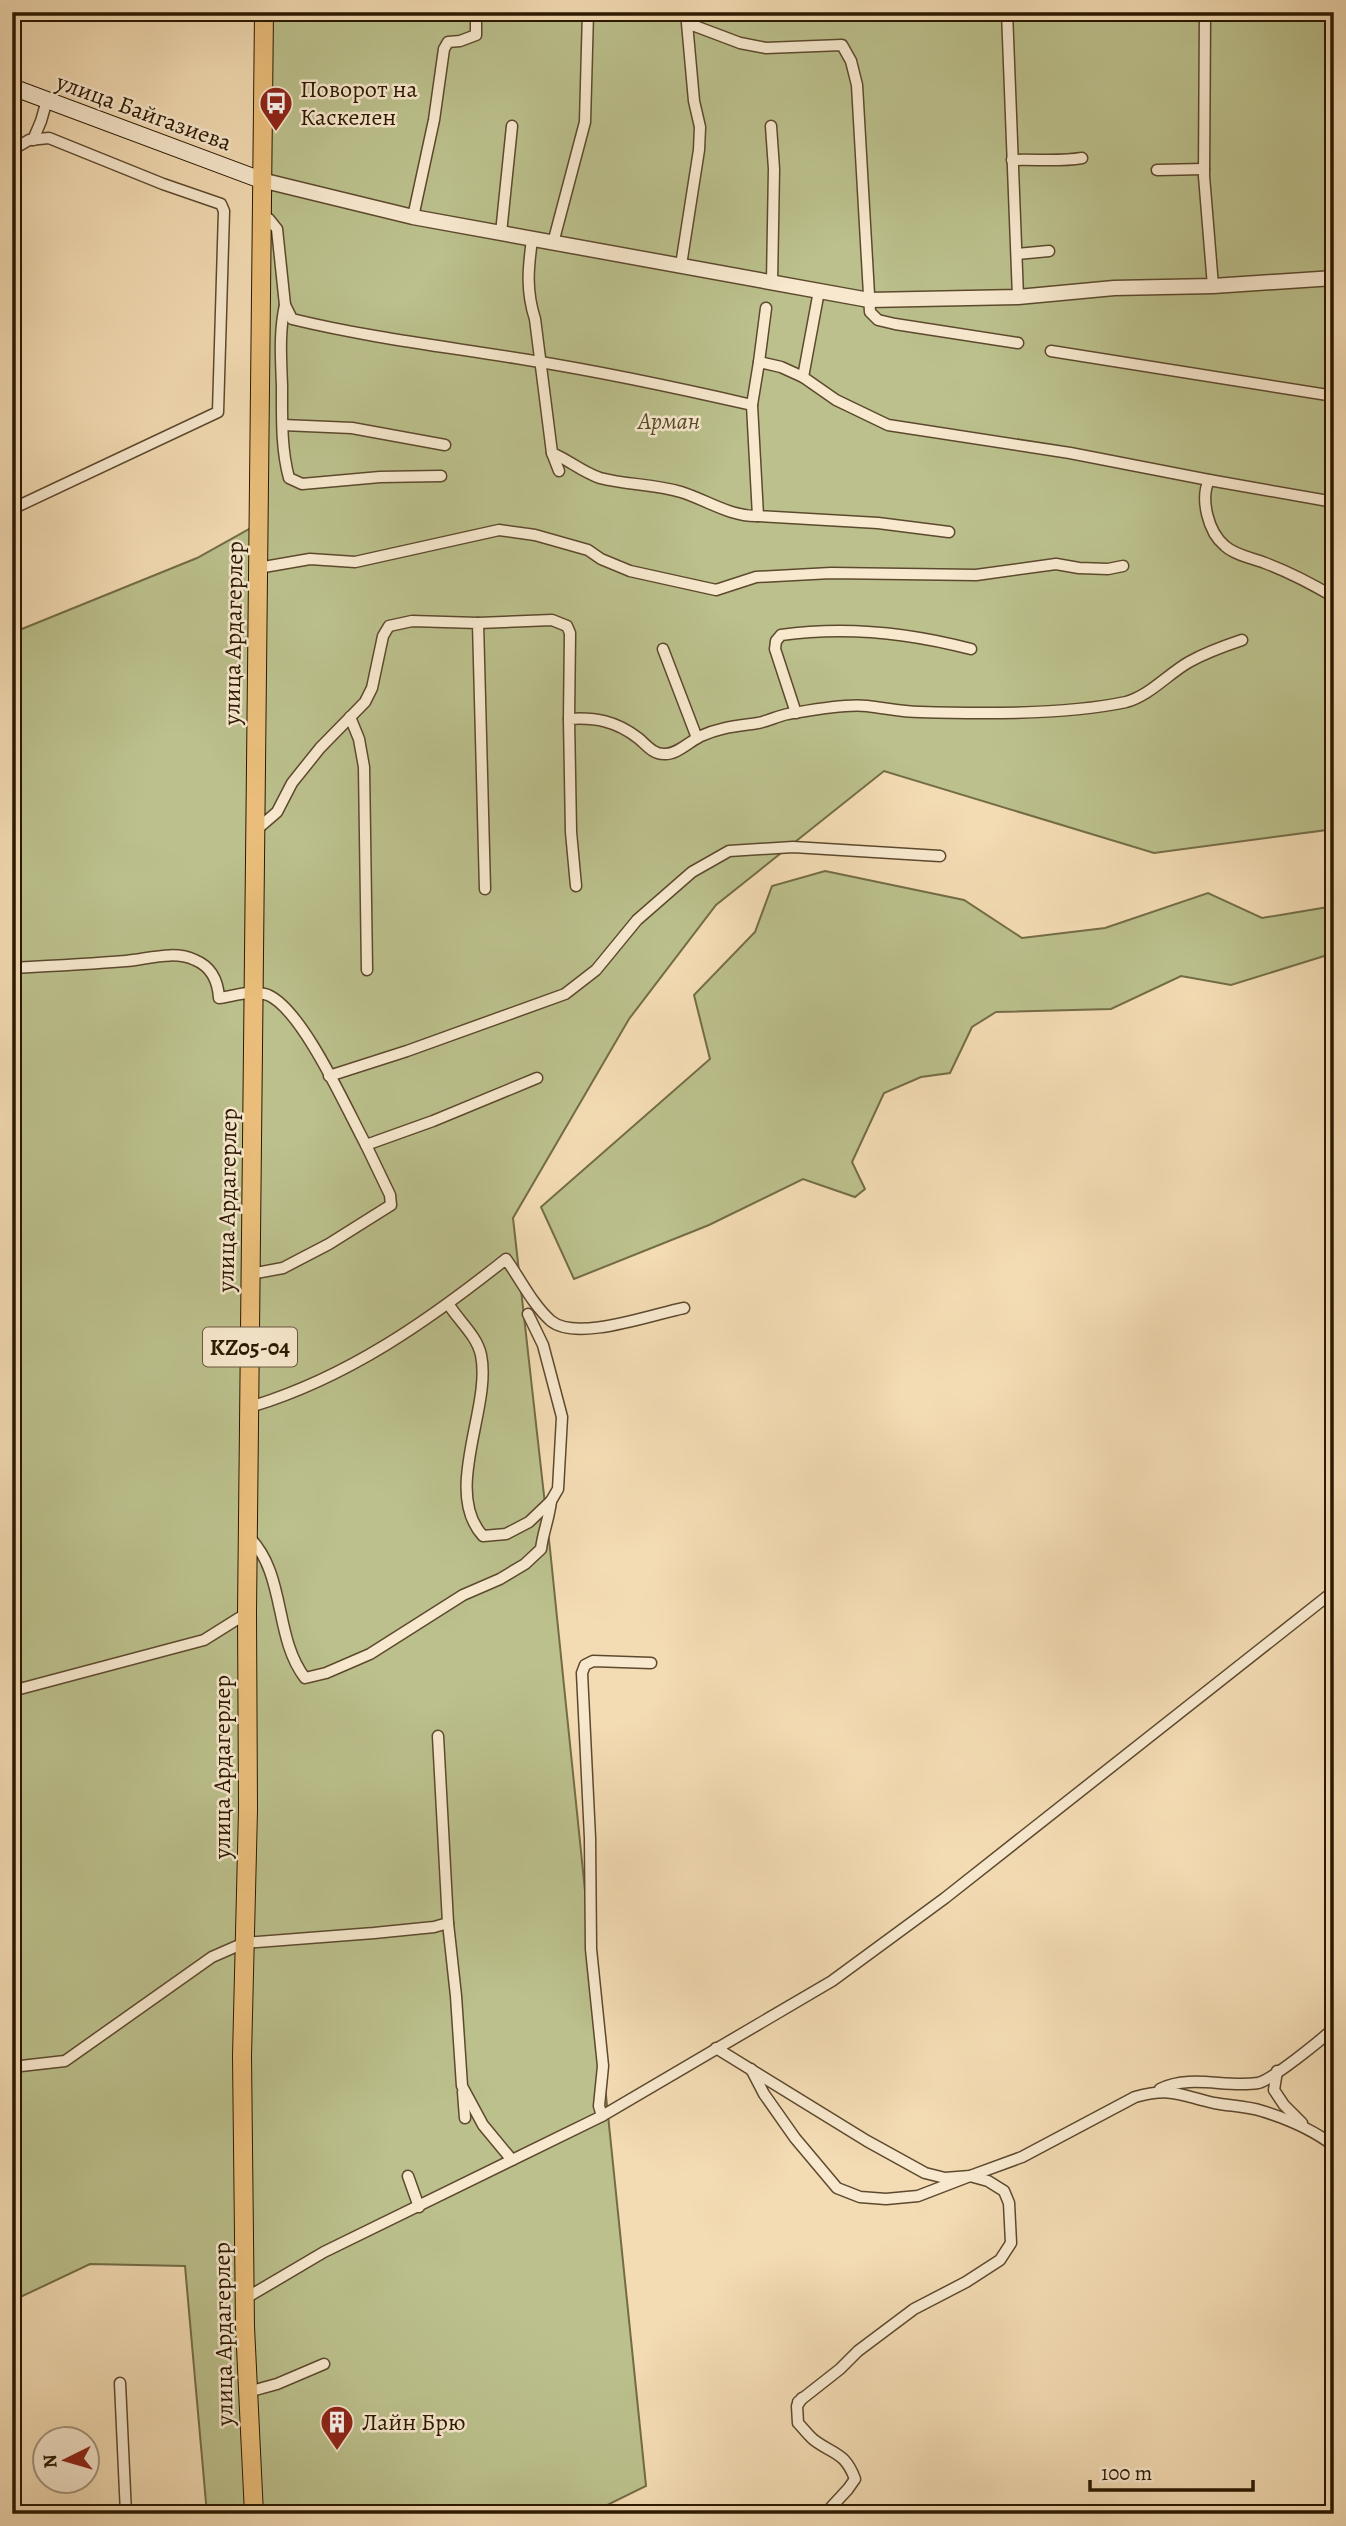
<svg xmlns="http://www.w3.org/2000/svg" width="1346" height="2526" font-family="Alegreya,serif">
  <rect width="100%" height="100%" fill="#f3dbb3"/>
  <filter id="stains"><feTurbulence type="fractalNoise" baseFrequency=".00286" numOctaves="4"/><feColorMatrix values="0 0 0 0 .2 0 0 0 0 .09 0 0 0 0 .02 0 0 0 .5 -.17"/></filter>
  <radialGradient id="worn" r=".72"><stop offset=".6" stop-color="#630" stop-opacity="0"/><stop offset="1" stop-color="#630" stop-opacity=".3"/></radialGradient>
  <!-- green -->
  <g fill="#bbc08c" stroke="#736c46" stroke-width="2">
    <polygon points="264,12 1334,12 1334,829 1154,853 884,771 716,905 629,1019 513,1218 550,1549 646,2486 589,2514 207,2514 185,2266 90,2264 12,2301 12,633 197,558 258,524"/>
    <polygon points="825,871 964,900 1022,938 1105,928 1208,893 1262,918 1334,906 1334,953 1231,985 1181,976 1111,1009 996,1012 972,1027 950,1073 921,1077 884,1093 852,1162 865,1189 855,1197 803,1179 709,1225 574,1279 541,1207 710,1059 694,995 755,932 772,886"/>
  </g>
  <g fill="none" stroke-linecap="round" stroke-linejoin="round">
    <defs>
      <g id="minor">
        <polyline points="1007,12 1018,297"/>
        <polyline points="1205,12 1204,176 1213,286"/>
        <polyline points="771,126 774,169 772,282"/>
        <polyline points="33,140 41,121 47,100"/>
        <polyline points="12,150 29,140 49,138 163,184 221,204 224,211 218,412 12,509"/>
        <path d="M1012 160C1036 159 1059 162 1082 158"/>
        <polyline points="1157,170 1204,169"/>
        <path d="M260 214 269 219 277 229 285 305 292 319C370 338 449 347 528 360 603 372 678 388 752 405L758 516 878 523 949 532"/>
        <polyline points="413,217 434,120 444,49 448,42 460,41 476,35 476,12"/>
        <polyline points="501,233 512,126"/>
        <path d="M532 240C528 269 526 291 535 319L552 453C569 460 582 472 600 478 627 485 654 484 681 492 707 500 730 517 758 516"/>
        <polyline points="553,243 585,122 588,12"/>
        <polyline points="1017,254 1049,251"/>
        <polyline points="681,265 699,150 700,127 694,101 687,23 740,43 766,48 842,45 851,61 857,85 870,312 878,320 895,324 1018,343"/>
        <polyline points="819,291 803,377 836,400 888,425 1070,453 1209,480 1334,502"/>
        <path d="M285 305C279 332 281 359 282 386 282 417 281 449 289 478L302 484 380 477 441 476"/>
        <polyline points="1051,351 1334,396"/>
        <polyline points="759,362 766,308"/>
        <polyline points="752,405 759,362 781,367 803,377"/>
        <polyline points="283,425 352,428 445,445"/>
        <polyline points="552,453 559,471"/>
        <path d="M1209 480C1200 499 1208 532 1225 546 1235 555 1252 558 1265 563 1289 572 1312 584 1334 597"/>
        <polyline points="258,568 310,559 355,562 499,530 535,535 588,550 601,559 630,571 716,590 756,577 831,573 976,575 1056,564 1079,568 1108,569 1123,566"/>
        <polyline points="478,623 552,620 567,626 570,633 569,719"/>
        <polyline points="663,649 697,738"/>
        <path d="M796 713 775 649 776 641 781 635C843 626 910 633 971 649"/>
        <polyline points="350,717 359,739 364,767 367,970"/>
        <polyline points="255,831 277,812 292,783 320,748 365,702 372,688 383,636 389,626 412,621 478,623 485,889"/>
        <path d="M576 886 571 832 569 719C595 717 616 721 638 738 646 744 652 754 664 754 677 755 690 741 701 736 720 727 738 726 758 723 768 721 778 716 788 714 812 710 843 704 867 706 885 708 902 712 920 712 981 714 1066 715 1126 702 1149 696 1168 674 1189 662 1205 653 1224 646 1242 640"/>
        <path d="M12 968C50 966 88 964 126 961 148 959 174 950 195 960 212 967 218 981 219 998 234 996 253 989 268 995 303 1010 347 1110 366 1145L433 1121 537 1078"/>
        <polyline points="329,1076 407,1051 565,994 596,970 637,920 692,872 729,851 793,847 940,856"/>
        <polyline points="251,1274 283,1268 329,1244 391,1205 390,1195 366,1145"/>
        <path d="M449 1305C459 1321 477 1336 481 1355 492 1408 442 1491 483 1536L506 1534 529 1522 551 1501 558 1489 562 1417 543 1345 528 1314"/>
        <path d="M250 1407C347 1378 428 1321 506 1259 521 1280 532 1304 551 1321 577 1342 653 1314 684 1308"/>
        <path d="M248 1536C287 1574 273 1636 305 1678L326 1673 370 1654 463 1595 500 1579 525 1564 541 1549C543 1532 549 1519 551 1501"/>
        <polyline points="12,1691 204,1640 247,1613"/>
        <polyline points="448,1923 456,1996 462,2086 483,2125 512,2160"/>
        <path d="M716 2048 867 2141 925 2173 945 2178 970 2176 1022 2157 1135 2097C1172 2087 1179 2095 1214 2103 1230 2106 1246 2106 1262 2111 1288 2119 1312 2129 1334 2146"/>
        <polyline points="12,2067 65,2061 212,1957 244,1943 374,1933 434,1927 448,1923 438,1736"/>
        <polyline points="751,2069 764,2094 795,2138 837,2188 860,2197 886,2199 918,2196 970,2176 988,2181 1004,2191 1009,2203 1011,2243 1000,2260 966,2282 914,2309 858,2351 840,2369 798,2402"/>
        <polyline points="1277,2071 1274,2090 1284,2105 1302,2123"/>
        <path d="M1160 2089C1191 2074 1225 2088 1258 2083 1272 2080 1321 2040 1334 2028"/>
        <polyline points="463,2092 465,2118"/>
        <polyline points="602,2116 599,2106 603,2066 591,1949 590,1838 582,1673 585,1665 593,1661 651,1663"/>
        <polyline points="408,2176 419,2207"/>
        <polyline points="246,2298 324,2252 602,2116 832,1981 945,1898 1334,1591"/>
        <polyline points="120,2383 126,2514"/>
        <polyline points="248,2392 277,2384 324,2364"/>
        <path d="M802 2398 797 2406 798 2423C803 2428 808 2435 814 2440 834 2455 845 2452 855 2479L848 2489 825 2514"/>
      </g>
      <polyline id="tertiary" points="261,180 413,217 869,300 1018,297 1114,288 1213,286 1334,278"/>
      <polyline id="secondary" points="12,87 261,180"/>
      <polyline id="primary" points="254,2514 245,2327 242,2056 248,1810 247,1613 264,12"/>
    </defs>
    <!-- minor casing -->
    <use href="#minor" stroke="#5d492d" stroke-width="13"/>
    <!-- tertiary casing -->
    <use href="#tertiary" stroke="#5d492d" stroke-width="17"/>
    <!-- secondary casing -->
    <use href="#secondary" stroke="#2b1800" stroke-width="18"/>
    <!-- primary casing -->
    <use href="#primary" stroke="#2b1800" stroke-width="20"/>
    <!-- minor -->
    <use href="#minor" stroke="#f7e8ce" stroke-width="10"/>
    <!-- tertiary -->
    <use href="#tertiary" stroke="#f7e8ce" stroke-width="14"/>
    <!-- secondary -->
    <use href="#secondary" stroke="#f7e8ce" stroke-width="16"/>
    <!-- primary -->
    <use href="#primary" stroke="#eabe7a" stroke-width="18"/>
  </g>
  <!-- icons -->
  <defs>
    <symbol id="bus-pin" viewBox="-11 -11 22 30"><path d="M0 17L-7.5 6A9.5 9.5 0 1 1 7.5 6Z" fill="#8f2418" stroke="#f7e8ce"/><path d="M-5-6H5V4H4V6H2V4H-2V6H-4V4H-5ZM-3.5-4V0h7V-4ZM-3.5 1.2v1.5H-2V1.2ZM2 1.2v1.5H3.5V1.2Z" fill="#fff"/></symbol>
    <symbol id="building-pin" viewBox="-11 -11 22 30"><path d="M0 17L-7.5 6A9.5 9.5 0 1 1 7.5 6Z" fill="#8f2418" stroke="#f7e8ce"/><path d="M-4-6H4V6H1V3H-1V6H-4ZM-2.5-4.3h1.7v1.8h-1.7ZM.8-4.3h1.7v1.8H.8ZM-2.5-1h1.7V.8h-1.7ZM.8-1h1.7V.8H.8Z" fill="#fff"/></symbol>
  </defs>
  <g fill-rule="evenodd">
    <use href="#bus-pin" x="257" y="84" width="38" height="52"/>
    <use href="#building-pin" x="318" y="2403" width="38" height="52"/>
  </g>
  <g text-anchor="middle" stroke-width="5" stroke-linejoin="round" paint-order="stroke">
    <!-- shield labels -->
    <rect fill="#f7e8ce" stroke="#68563e" stroke-width="2" x="203" y="1327.5" width="94" height="39" rx="5"/>
    <g font-size="23" font-weight="bold" fill="#2b1800">
      <text x="250" y="1355">KZ05-04</text>
    </g>
    <!-- poi labels -->
    <g font-size="24" fill="#2b1800" stroke="#f7e8ce" text-anchor="start">
      <text x="300" y="97">Поворот на<tspan x="300" dy="28">Каскелен</tspan></text>
      <text x="362" y="2430">Лайн Брю</text>
    </g>
    <!-- street labels -->
    <g font-size="24" fill="#2b1800" stroke="#f7e8ce">
      <text transform="translate(144 112) rotate(20)" y="8">улица Байгазиева</text>
      <text transform="translate(233 633) rotate(-89)" y="8">улица Ардагерлер</text>
      <text transform="translate(227 1200) rotate(-89)" y="8">улица Ардагерлер</text>
      <text transform="translate(222 1767) rotate(-90)" y="8">улица Ардагерлер</text>
      <text transform="translate(223 2334) rotate(-91)" y="8">улица Ардагерлер</text>
    </g>
    <!-- park labels -->
    <g font-size="24" font-style="italic" fill="#564a2a" stroke="#f7e8ce">
      <text x="669" y="429">Арман</text>
    </g>
  </g>
  <!-- margin -->
  <rect width="1346" height="2526" fill="none" stroke="#f3dbb3" stroke-width="42"/>
  <rect x="14" y="14" width="1318" height="2498" fill="none" stroke="#2b1800" stroke-width="3.5"/>
  <rect x="21" y="21" width="1304" height="2484" fill="none" stroke="#2b1800" stroke-width="2"/>
  <!-- north arrow -->
  <g transform="translate(66 2460) rotate(265)"><circle r="33" fill="#f7e8ce" stroke="#a5957c" stroke-width="2"/>
  <path d="M0-5L12 26L0 18L-12 26Z" fill="#8f2418"/>
  <text y="-10" font-size="19" font-weight="bold" text-anchor="middle" fill="#2b1800">N</text>
  </g>
  <!-- scale -->
  <path d="M1090 2480v10h163v-10" fill="none" stroke="#2b1800" stroke-width="3.5"/>
  <text x="1101" y="2480" font-size="21" fill="#2b1800" stroke="#f7e8ce" stroke-width="5" paint-order="stroke">100 m</text>
  <rect width="100%" height="100%" filter="url(#stains)"/>
  <rect width="100%" height="100%" fill="url(#worn)"/>
</svg>
